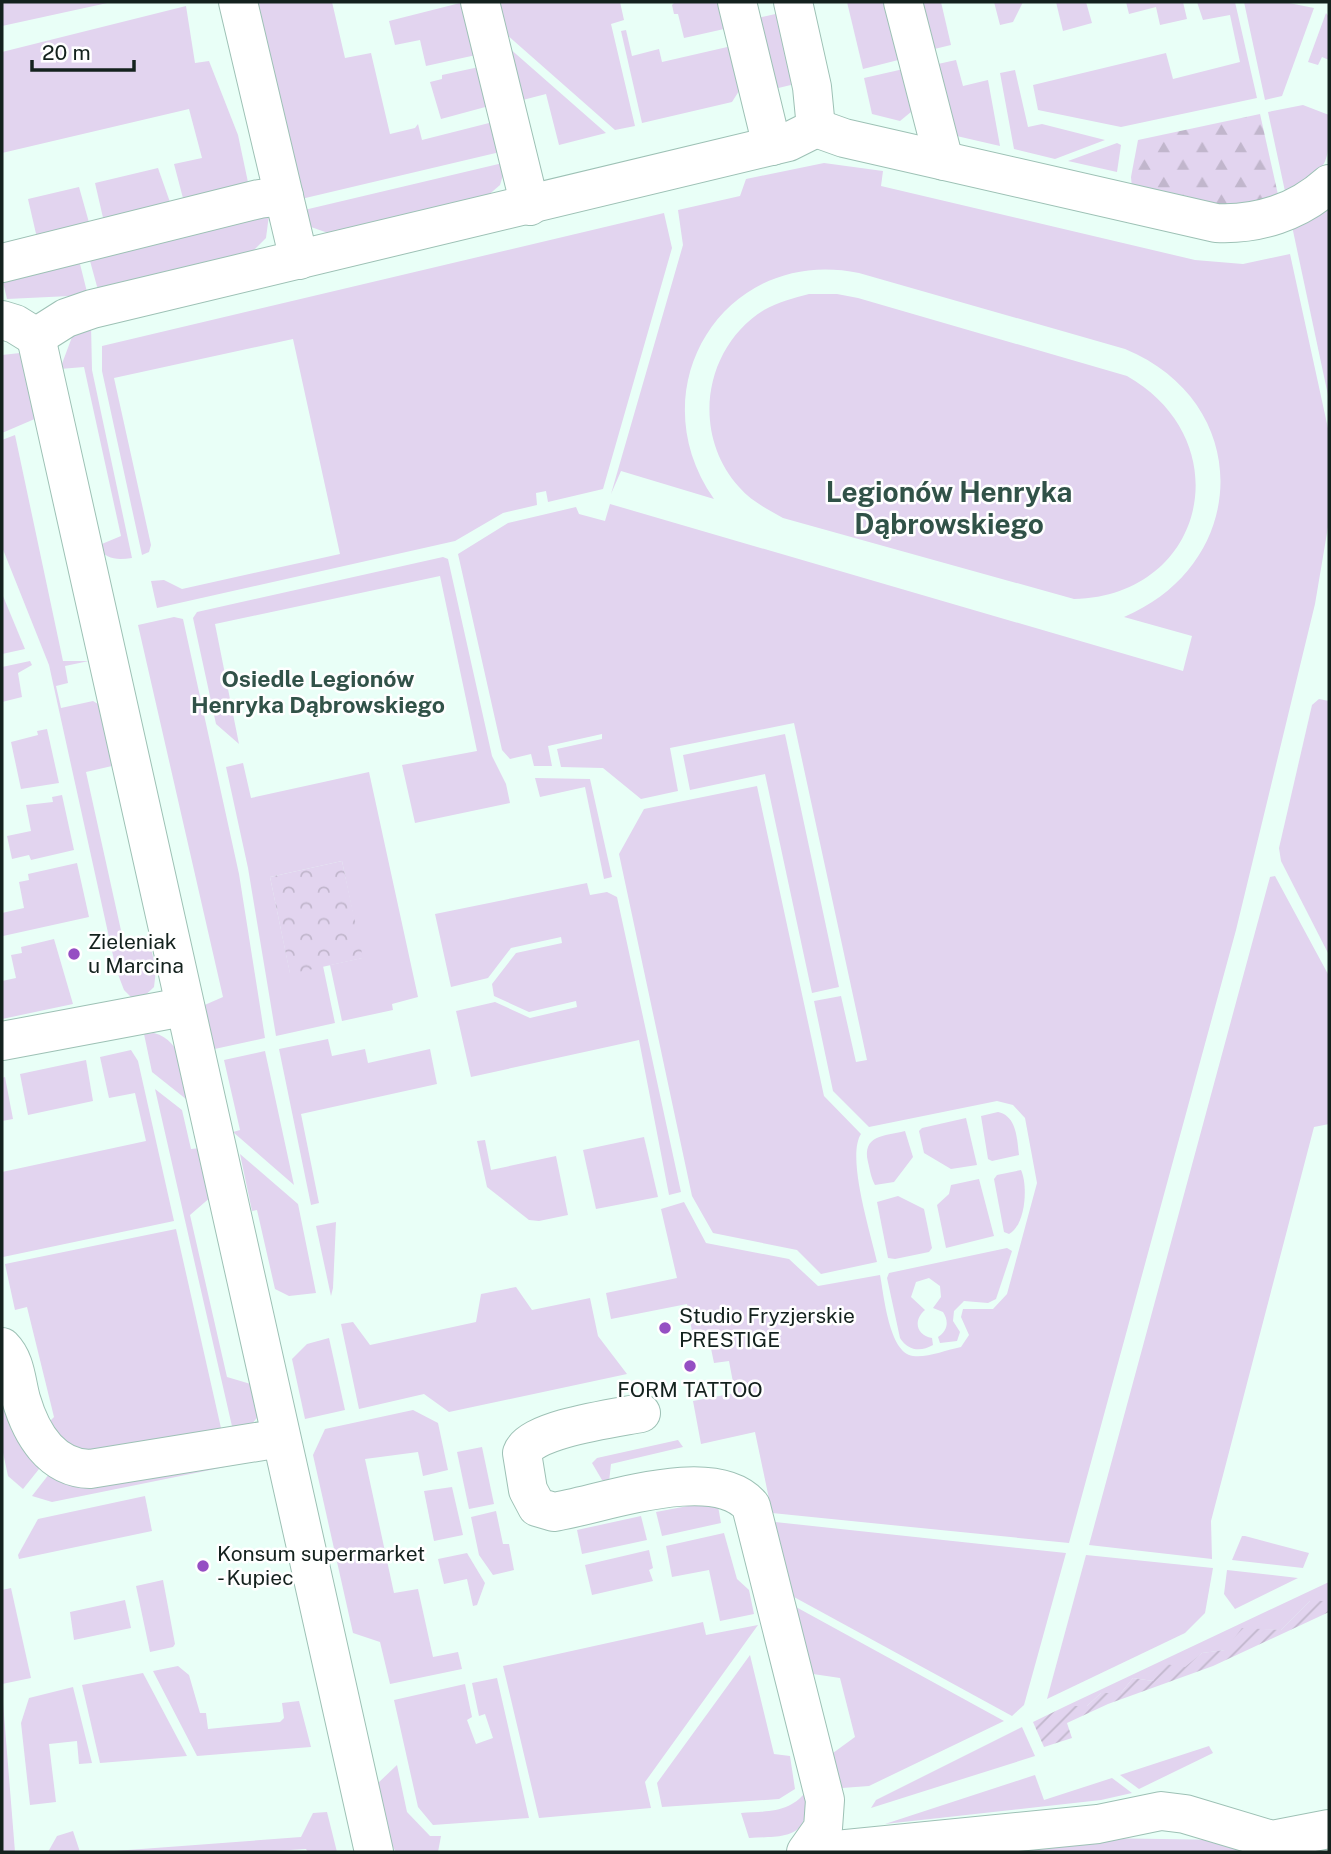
<svg xmlns="http://www.w3.org/2000/svg" width="1331" height="1854" font-family="'Public Sans',sans-serif">
  <defs>
    <pattern id="forest-firs" width="22" height="20" patternUnits="userSpaceOnUse" patternTransform="scale(1.75)"><rect width="22" height="20" fill="#e2d4ef"/><path d="M5 1l3.5 6h-7zM16 11l3.5 6h-7z" fill="#c1b6cc"/></pattern>
    <pattern id="park-crowns" width="20" height="18" patternUnits="userSpaceOnUse" patternTransform="scale(1.75)"><rect width="20" height="18" fill="#e2d4ef"/><path d="M2 6a3 3 0 1 1 6 0M12 15a3 3 0 1 1 6 0" fill="none" stroke="#c1b6cc"/></pattern>
    <pattern id="garden-furrows" width="10" height="10" patternUnits="userSpaceOnUse" patternTransform="scale(1.75)"><rect width="10" height="10" fill="#e2d4ef"/><path d="M-1 1l2-2M0 10L10 0M9 11l2-2" fill="none" stroke="#c1b6cc"/></pattern>
  </defs>
  <rect width="100%" height="100%" fill="#e9fff7"/>
  <!-- grass -->
  <g fill="#e2d4ef">
    <polygon points="2,2 112,2 2,26"/>
    <polygon points="249,2 332,2 345,58 371,53 390,134 415,128 418,124 422,140 493,122 500,152 297,200"/>
    <polygon points="464,2 476,55 426,66 420,40 395,45 389,21"/>
    <polygon points="491,2 620,2 624,20 611,24 635,126 615,130 498,27"/>
    <polygon points="675,2 726,2 733,27 684,38 678,14 674,14 672,5"/>
    <polygon points="847,2 891,2 906,58 863,69"/>
    <polygon points="913,2 941,2 951,45 926,51"/>
    <polygon points="994,2 1023,2 1013,22 1000,25"/>
    <polygon points="1056,2 1086,2 1092,23 1063,31"/>
    <polygon points="1126,2 1183,2 1187,19 1160,25 1156,7 1129,14"/>
    <polygon points="1197,2 1235,2 1257,98 1121,127 1038,110 1033,85 1166,53 1173,79 1240,62 1230,15 1203,20"/>
    <polygon points="1244,2 1284,2 1314,8 1282,96 1265,100"/>
    <polygon points="186,6 195,63 209,61 238,135 249,187 184,202 174,164 202,158 189,109 2,153 2,52"/>
    <polygon points="780,13 795,84 770,90 753,19"/>
    <polygon points="1326,13 1329,17 1329,60 1322,57 1318,65 1308,62"/>
    <polygon points="626,30 632,56 659,49 662,62 736,45 744,83 732,102 642,123 621,31"/>
    <polygon points="499,39 606,133 559,145 546,94 515,102"/>
    <polygon points="956,60 963,86 988,80 1000,146 948,134 929,66"/>
    <polygon points="479,67 489,106 441,119 430,82 442,79 442,75"/>
    <polygon points="908,68 917,107 900,121 872,114 864,78"/>
    <polygon points="1015,70 1028,127 1042,124 1105,140 1055,159 1014,149 1000,73"/>
    <path d="M1303 105 1329 115C1329 171 1329 163 1286 196L1268 112Z"/>
    <polygon points="1117,143 1121,145 1117,172 1068,161"/>
    <polygon points="507,162 500,185 486,197 328,233 311,227 300,211"/>
    <path d="M824 163 883 171 881 186 1195 260 1243 264 1290 254 1329 433V521L1315 604 1236 930 1069 1543 772 1513 755 1432 701 1444 693 1401 735 1393 729 1361 714 1363 708 1334 693 1337 687 1304 611 1319 606 1293 677 1278 661 1209 684 1202 706 1243 789 1259 818 1286 880 1275C884 1295 889 1353 913 1356 927 1358 946 1350 961 1347L969 1335 961 1317 963 1309H993L1007 1294 1037 1183 1025 1118 1013 1105 997 1101 869 1127 833 1091 814 1001 841 996 856 1062 867 1060 794 723 670 748 678 791 641 799 603 768 561 767 557 749 602 739V734L548 746 552 766H534L531 754 510 759 502 750 458 554 508 523 576 507 579 514 605 521 610 504 1183 671 1192 636 1124 617C1251 563 1254 402 1125 349L859 273C725 245 636 388 714 499L621 471 611 494 683 245 678 210 740 196 746 179Z"/>
    <polygon points="158,168 171,205 104,222 95,183"/>
    <polygon points="79,187 90,226 37,238 28,199"/>
    <polygon points="1329,205 1329,400 1292,226"/>
    <polygon points="664,213 672,248 603,489 548,502 546,491 536,493 537,505 503,513 455,541 157,608 151,581 164,580 182,589 340,554 293,339 114,378 151,545 149,552 142,555 102,371 102,346"/>
    <polygon points="269,215 266,238 252,252 98,290 87,250"/>
    <polygon points="77,252 87,292 70,296 7,299 2,278"/>
    <path d="M809 294H837L858 298 1127 376C1241 441 1206 596 1074 599L783 518C767 509 751 501 739 487 691 434 703 348 764 310 778 302 794 298 809 294Z"/>
    <path d="M91 325 92 370 132 558C117 560 106 560 97 546L121 536 84 367 60 369 72 337Z"/>
    <polygon points="20,353 37,418 2,433 2,355"/>
    <polygon points="15,435 63,661 89,661 65,666 68,683 56,686 61,708 93,701 98,704 112,766 86,772 124,944 151,948 156,970 154,987 137,1003 124,990 116,969 49,665 2,547 2,440"/>
    <polygon points="443,557 448,559 492,756 506,784 510,803 415,823 402,765 477,751 440,576 215,624 239,744 216,724 193,618 197,612"/>
    <polygon points="3,596 25,649 2,654"/>
    <polygon points="174,617 183,619 239,874 265,1038 210,1050 200,1007 223,997 138,625"/>
    <polygon points="30,661 32,665 18,673 22,697 2,702 2,667"/>
    <polygon points="1319,699 1329,701 1329,955 1281,861 1279,848 1312,705"/>
    <polygon points="47,729 59,783 21,789 11,742 38,735 37,731"/>
    <polygon points="785,734 839,987 812,993 765,774 690,790 683,755"/>
    <polygon points="243,763 251,798 369,772 418,997 392,1004 393,1010 342,1021 330,965 362,958 342,861 270,877 290,973 323,966 335,1023 276,1036 248,868 226,767"/>
    <polygon points="535,778 590,779 612,877 604,879 585,787 540,797"/>
    <path d="M757 786 824 1096 861 1134C846 1157 871 1234 877 1262L821 1274 797 1250 713 1233 692 1196 619 854 644 809Z"/>
    <polygon points="62,795 74,850 31,860 29,855 12,859 7,836 31,831 26,805 53,802 52,797"/>
    <polygon points="77,863 89,917 3,936 2,913 24,908 19,882 29,880 28,874"/>
    <polygon points="1275,876 1329,976 1329,1124 1314,1127 1211,1521 1212,1559 1089,1545 1270,877"/>
    <polygon points="587,883 590,895 607,892 617,897 681,1192 669,1195 639,1040 471,1077 456,1011 495,1002 530,1018 577,1007 576,1001 529,1012 494,996 492,984 516,953 562,943 561,937 511,948 488,978 451,987 435,914"/>
    <polygon points="54,939 73,1004 2,1019 2,981 16,978 11,955 22,953 21,947"/>
    <path d="M154 1033C184 1041 185 1077 191 1103L152 1072 144 1034Z"/>
    <polygon points="328,1039 332,1056 365,1049 368,1063 430,1049 437,1084 301,1114 319,1203 311,1205 279,1049"/>
    <polygon points="131,1050 138,1061 174,1221 3,1257 2,1172 146,1141 135,1093 109,1098 100,1057"/>
    <polygon points="265,1051 294,1185 233,1132 240,1130 224,1060"/>
    <polygon points="86,1060 93,1101 28,1115 20,1074"/>
    <polygon points="5,1077 13,1119 2,1121 2,1078"/>
    <polygon points="155,1089 182,1110 191,1149 201,1148 212,1196 190,1215 227,1377 254,1385 260,1414 245,1433 234,1435"/>
    <path d="M998 1112C1017 1116 1017 1139 1019 1155L992 1161 988 1159 981 1116Z"/>
    <polygon points="966,1118 977,1165 951,1169 924,1153 919,1131 922,1128"/>
    <path d="M905 1131 913 1157 894 1182 875 1185C871 1178 870 1170 868 1162 862 1135 884 1136 905 1131Z"/>
    <polygon points="644,1137 658,1197 596,1209 583,1150"/>
    <polygon points="485,1140 491,1170 556,1156 568,1215 539,1221 529,1220 487,1187 477,1141"/>
    <polygon points="240,1154 298,1204 316,1293 289,1296 275,1289 257,1210 252,1211"/>
    <path d="M1021 1170C1028 1185 1026 1225 1009 1234L1004 1232 994 1179 997 1175Z"/>
    <polygon points="979,1179 994,1236 946,1248 937,1205 949,1194 951,1185"/>
    <polygon points="898,1196 924,1209 932,1248 929,1252 895,1259 888,1258 877,1202"/>
    <polygon points="336,1222 333,1288 331,1296 316,1226"/>
    <polygon points="176,1229 221,1428 71,1454 45,1426 54,1417 27,1307 15,1310 5,1264"/>
    <path d="M1007 1248 1012 1251 996 1299 988 1303 964 1301 954 1311 953 1321 960 1332 957 1341 940 1343 938 1337C948 1331 949 1321 943 1312L933 1308 941 1297 940 1286 929 1278 916 1282 911 1297 925 1310C913 1320 916 1335 932 1338L933 1345C921 1352 908 1351 900 1338L887 1278 889 1273Z"/>
    <polygon points="516,1287 532,1310 590,1298 598,1336 627,1374 449,1412 424,1394 359,1409 341,1324 353,1322 370,1345 476,1322 481,1294"/>
    <polygon points="329,1338 345,1410 305,1419 292,1359 307,1344"/>
    <polygon points="2,1369 43,1464 23,1489 8,1476 2,1448"/>
    <polygon points="413,1410 438,1423 448,1470 423,1476 418,1452 365,1459 394,1593 418,1589 433,1657 458,1652 462,1669 390,1684 380,1642 353,1633 313,1455 325,1429"/>
    <polygon points="678,1440 683,1447 611,1464 609,1482 602,1480 592,1463 597,1458"/>
    <polygon points="482,1447 494,1504 469,1509 457,1452"/>
    <polygon points="229,1458 230,1466 52,1502 32,1496 53,1469"/>
    <polygon points="452,1487 463,1535 434,1541 424,1491"/>
    <polygon points="145,1496 152,1531 19,1559 18,1555 38,1519"/>
    <polygon points="704,1503 718,1506 721,1523 662,1536 656,1512"/>
    <polygon points="496,1511 503,1544 509,1544 514,1570 493,1575 479,1555 471,1517"/>
    <polygon points="641,1516 647,1540 582,1554 577,1530"/>
    <polygon points="775,1522 1066,1553 1024,1705 1012,1716 794,1597"/>
    <polygon points="724,1533 737,1579 749,1590 754,1614 720,1621 709,1570 672,1577 666,1546"/>
    <polygon points="1242,1536 1245,1536 1309,1553 1303,1568 1232,1560"/>
    <polygon points="649,1550 653,1568 649,1570 653,1581 592,1595 585,1565"/>
    <polygon points="467,1553 485,1583 477,1605 473,1606 467,1579 444,1584 438,1559"/>
    <polygon points="1086,1555 1213,1568 1205,1613 1185,1633 1047,1699"/>
    <polygon points="1227,1570 1298,1578 1235,1609 1224,1594"/>
    <polygon points="163,1580 175,1644 173,1647 150,1652 136,1586"/>
    <polygon points="1329,1582 1329,1601 1310,1601 1281,1630 1242,1629 1226,1650 1202,1653 1185,1668 1153,1681 1133,1678 1121,1693 1101,1693 1087,1706 1066,1706"/>
    <polygon points="11,1588 31,1678 2,1684 2,1590"/>
    <polygon points="125,1600 131,1628 74,1640 70,1612"/>
    <polygon points="796,1607 1004,1721 869,1786 842,1788 833,1753 855,1737 840,1678 813,1674"/>
    <polygon points="703,1622 706,1635 758,1625 645,1782 651,1808 539,1818 503,1666"/>
    <polygon points="750,1655 774,1754 790,1756 795,1789 779,1799 662,1807 657,1783"/>
    <polygon points="178,1666 189,1675 200,1713 206,1713 208,1729 280,1722 284,1718 282,1703 299,1701 311,1747 197,1756 153,1671"/>
    <polygon points="143,1673 187,1756 100,1763 82,1685"/>
    <polygon points="497,1678 529,1818 433,1825 418,1807 394,1700 465,1684 472,1717 467,1720 476,1744 493,1738 485,1714 479,1716 472,1683"/>
    <polygon points="73,1687 92,1763 79,1764 77,1741 49,1744 56,1802 30,1805 21,1723 29,1698"/>
    <polygon points="2,1690 15,1852 2,1852"/>
    <polygon points="1022,1727 1035,1756 871,1808 876,1800"/>
    <polygon points="1209,1746 1213,1753 1139,1789 1120,1775"/>
    <polygon points="397,1765 407,1812 430,1836 441,1836 438,1852 396,1852 389,1841 376,1785"/>
    <polygon points="1035,1775 1044,1800 1112,1778 1132,1793 1101,1800 885,1824"/>
    <path d="M809 1787C807 1838 795 1836 749 1838L741 1813C769 1811 793 1813 809 1787Z"/>
    <polygon points="327,1812 337,1852 308,1852 306,1849 258,1852 101,1852 301,1837 313,1813"/>
    <polygon points="73,1831 80,1852 48,1852 57,1836"/>
    <polygon points="1097,1838 1226,1840 1276,1852 975,1852"/>
  </g>
  <!-- forest -->
  <polygon fill="url(#forest-firs)" points="1260,114 1279,199 1218,206 1132,188 1131,177 1138,140"/>
  <!-- park -->
  <polygon fill="url(#park-crowns)" points="342,861 363,958 290,974 270,877"/>
  <!-- garden -->
  <polygon fill="url(#garden-furrows)" points="1310,1601 1329,1601 1329,1612 1213,1666 1108,1704 1067,1723 1072,1738 1044,1747 1033,1722 1066,1706 1087,1706 1101,1693 1121,1693 1133,1678 1153,1681 1165,1664 1185,1667 1202,1653 1225,1650 1242,1628 1281,1630"/>
  <g fill="none" stroke-linecap="round" stroke-linejoin="round">
    <defs>
      <g id="street">
        <polyline points="238,2 299,260"/>
        <polyline points="480,2 530,206"/>
        <polyline points="737,2 772,146"/>
        <polyline points="903,2 944,161"/>
        <path d="M816 128 844 138 1216 223C1258 225 1298 212 1329 184"/>
        <polyline points="2,263 259,199 284,196"/>
        <polyline points="2,320 15,324 36,337 66,318 92,309 788,142 816,128 812,87 793,2"/>
        <polyline points="36,337 374,1852"/>
        <polyline points="2,1041 183,1007"/>
        <path d="M2 1347C16 1361 16 1381 21 1399 31 1433 51 1468 90 1469L281 1438"/>
        <path d="M641 1413C616 1418 530 1429 522 1453L528 1490 537 1507 554 1512C603 1504 714 1462 751 1506L825 1800 823 1828 806 1852"/>
        <polyline points="816,1852 1098,1824 1161,1811 1185,1814 1272,1840 1329,1829"/>
      </g>
    </defs>
    <!-- street casing -->
    <use href="#street" stroke="#9dc1b5" stroke-width="40"/>
    <!-- street -->
    <use href="#street" stroke="#fff" stroke-width="38"/>
  </g>
  <!-- markers -->
  <g fill="#954fc3" stroke="#fff" stroke-width="2.5">
    <circle cx="74" cy="954" r="7"/>
    <circle cx="665" cy="1328" r="7"/>
    <circle cx="690" cy="1366" r="7"/>
    <circle cx="203" cy="1566" r="7"/>
  </g>
  <g text-anchor="middle" stroke-width="5" stroke-linejoin="round" paint-order="stroke">
    <!-- poi labels -->
    <g font-size="21" fill="#14221e" stroke="#fff" text-anchor="start">
      <text x="88" y="949">Zieleniak<tspan x="88" dy="24">u Marcina</tspan></text>
      <text x="679" y="1323">Studio Fryzjerskie<tspan x="679" dy="24">PRESTIGE</tspan></text>
      <text x="690" y="1397" text-anchor="middle">FORM TATTOO</text>
      <text x="217" y="1561">Konsum supermarket<tspan x="217" dy="24">- Kupiec</tspan></text>
    </g>
    <!-- neighbourhood labels -->
    <g font-size="23" font-weight="bold" fill="#315248" stroke="#fff">
      <text x="318" y="687">Osiedle Legionów<tspan x="318" dy="26">Henryka Dąbrowskiego</tspan></text>
    </g>
    <!-- district labels -->
    <g font-size="28" font-weight="bold" fill="#315248" stroke="#fff">
      <text x="949" y="502">Legionów Henryka<tspan x="949" dy="32">Dąbrowskiego</tspan></text>
    </g>
  </g>
  <!-- border -->
  <rect width="1331" height="1854" fill="none" stroke="#14221e" stroke-width="7"/>
  <!-- scale -->
  <path d="M32 60v10h102v-10" fill="none" stroke="#14221e" stroke-width="3.5"/>
  <text x="42" y="60" font-size="21" fill="#14221e" stroke="#ffffff" stroke-width="5" paint-order="stroke">20 m</text>
</svg>
